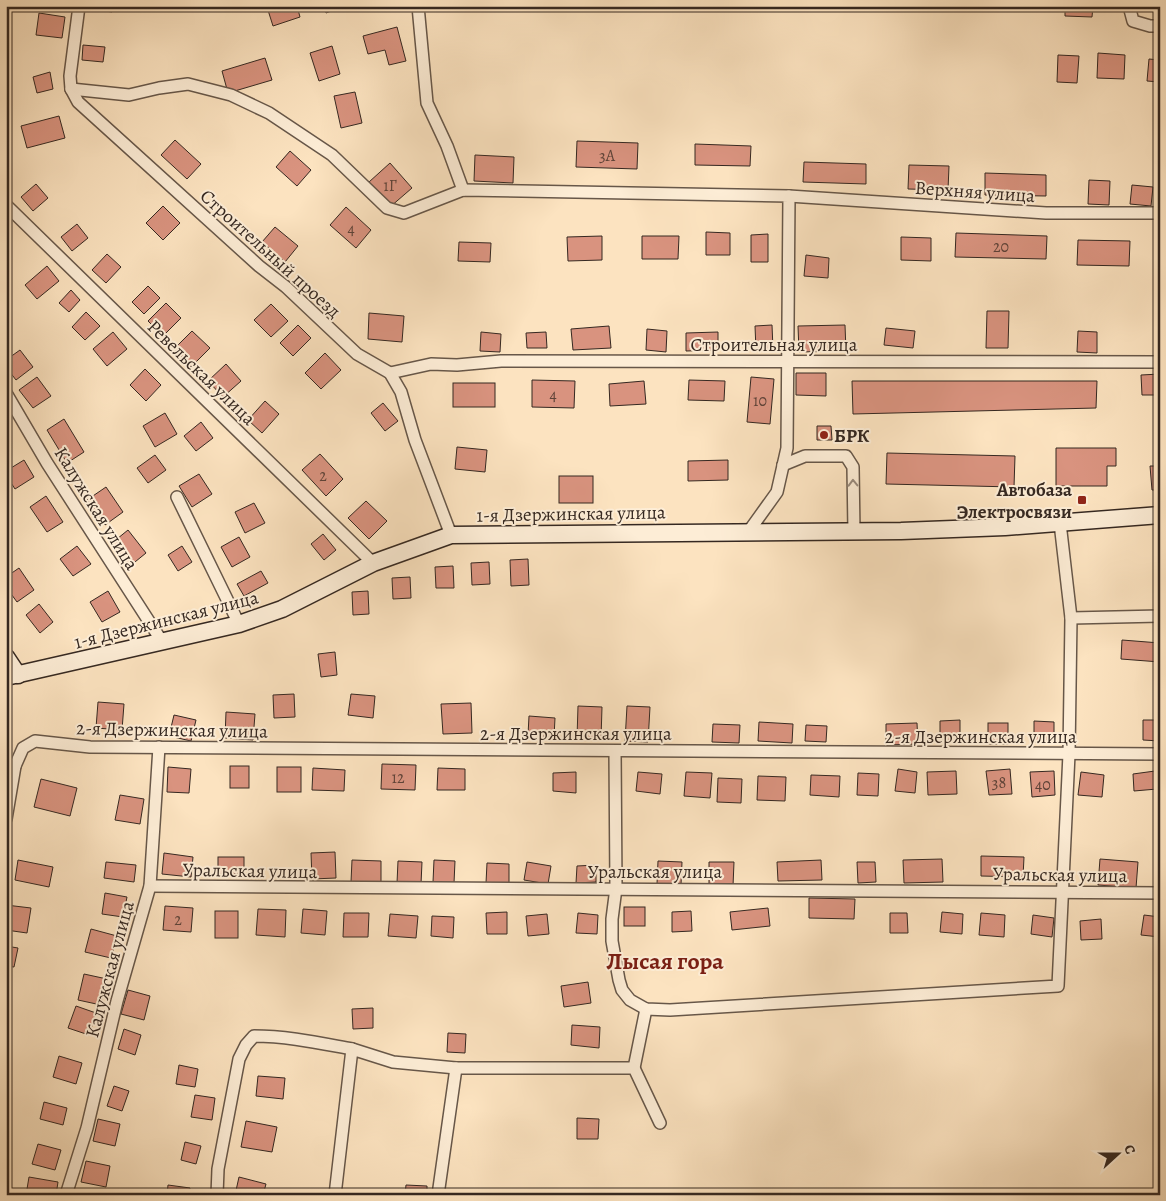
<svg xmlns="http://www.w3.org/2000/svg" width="1166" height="1201" font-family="Alegreya,serif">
  <rect width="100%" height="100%" fill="#fce3c0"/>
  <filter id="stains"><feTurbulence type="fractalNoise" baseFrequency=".004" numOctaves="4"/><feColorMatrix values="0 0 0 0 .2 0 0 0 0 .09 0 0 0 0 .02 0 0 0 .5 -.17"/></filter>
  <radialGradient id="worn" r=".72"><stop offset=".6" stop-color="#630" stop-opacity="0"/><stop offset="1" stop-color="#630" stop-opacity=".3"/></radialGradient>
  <!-- building -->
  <g fill="#d9937f" stroke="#352821">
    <polygon points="90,6 113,6 112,12 90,9"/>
    <polygon points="297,6 300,17 273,26 267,7"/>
    <polygon points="324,6 345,6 326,13"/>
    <polygon points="1065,6 1093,6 1092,17 1065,16"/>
    <polygon points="39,13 65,17 62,38 36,35"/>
    <polygon points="397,27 406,61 389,65 385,50 368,54 363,36"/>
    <polygon points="83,45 105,47 103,62 82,60"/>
    <polygon points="332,46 340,74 319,81 310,53"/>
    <polygon points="1098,53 1125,55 1124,79 1097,78"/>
    <polygon points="1058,55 1079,56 1077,83 1057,82"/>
    <polygon points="265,58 272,80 228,93 222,71"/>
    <polygon points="1149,59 1160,60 1160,82 1147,81"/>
    <polygon points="50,72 53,89 37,93 33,77"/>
    <polygon points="355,92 362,123 341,128 334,96"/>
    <polygon points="59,116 65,138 27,148 21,126"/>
    <polygon points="175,140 201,164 187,179 161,155"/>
    <polygon points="577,141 638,143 637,169 576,167"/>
    <polygon points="695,144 751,146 750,166 695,165"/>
    <polygon points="290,151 311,170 297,186 276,167"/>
    <polygon points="475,155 514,157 513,183 474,181"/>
    <polygon points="804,162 866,164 866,184 803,182"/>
    <polygon points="390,163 412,188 390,207 369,182"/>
    <polygon points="909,165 949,166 948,190 908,189"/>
    <polygon points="985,173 1046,175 1046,196 985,195"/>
    <polygon points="1089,180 1110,181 1109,205 1088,204"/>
    <polygon points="36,184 48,198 33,211 21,197"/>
    <polygon points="1132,185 1153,187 1151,206 1130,204"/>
    <polygon points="163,206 180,223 163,240 146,223"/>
    <polygon points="346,207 371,230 356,248 330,225"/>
    <polygon points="77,224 88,238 72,251 61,237"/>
    <polygon points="275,227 298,246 285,262 262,242"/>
    <polygon points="706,232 730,233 730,255 706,255"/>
    <polygon points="956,233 1047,236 1046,259 955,257"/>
    <polygon points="768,234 768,262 751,262 751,235"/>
    <polygon points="602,236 602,260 568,261 567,237"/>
    <polygon points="642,236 679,236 678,259 642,259"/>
    <polygon points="901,237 931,238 931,261 901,260"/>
    <polygon points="1078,240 1130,241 1129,266 1077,265"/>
    <polygon points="459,242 491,243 490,262 458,261"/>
    <polygon points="107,254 121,267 106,283 92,270"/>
    <polygon points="806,255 829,258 828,278 804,276"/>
    <polygon points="47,266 59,281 37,299 25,285"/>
    <polygon points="148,286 160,298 144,314 132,302"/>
    <polygon points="71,290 80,300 69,312 59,303"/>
    <polygon points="166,303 181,318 163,336 148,321"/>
    <polygon points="271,304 288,321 271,337 254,320"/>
    <polygon points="987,311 1009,311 1008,348 986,348"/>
    <polygon points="86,312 100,326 85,340 72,327"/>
    <polygon points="369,313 404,316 402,342 368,339"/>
    <polygon points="298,325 311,338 293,356 280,343"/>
    <polygon points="772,325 773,349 756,350 755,326"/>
    <polygon points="845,325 846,351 799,352 798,326"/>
    <polygon points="609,326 611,348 573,350 571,329"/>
    <polygon points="886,328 915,331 913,348 884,345"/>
    <polygon points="647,329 667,331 666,352 646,350"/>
    <polygon points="192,331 210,348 191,367 174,349"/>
    <polygon points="1078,331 1097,332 1097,353 1077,352"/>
    <polygon points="113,332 127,349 107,366 93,349"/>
    <polygon points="481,332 501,334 500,352 480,351"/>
    <polygon points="546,332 547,348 527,348 526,333"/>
    <polygon points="718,332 718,350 686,351 686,333"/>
    <polygon points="20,350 33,367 16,380 6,367 6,360"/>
    <polygon points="325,353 341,370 321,389 305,373"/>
    <polygon points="226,364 241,381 223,397 208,381"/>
    <polygon points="145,369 161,385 146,401 130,385"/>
    <polygon points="796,373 826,373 826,396 796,395"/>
    <polygon points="1160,374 1160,395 1142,395 1141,375"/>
    <polygon points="37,377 51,396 33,408 19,390"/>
    <polygon points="751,377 774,379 770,424 747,422"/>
    <polygon points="532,380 575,381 574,408 532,407"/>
    <polygon points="689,380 725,381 724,401 688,400"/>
    <polygon points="644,381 646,404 610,406 609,384"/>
    <polygon points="852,381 1097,381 1096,408 853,414"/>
    <rect x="453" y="383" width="42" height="24"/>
    <polygon points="265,401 279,414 262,433 248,420"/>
    <polygon points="383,403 398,421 385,431 371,413"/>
    <polygon points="165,413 177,434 155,447 143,426"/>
    <polygon points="64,419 84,452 67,463 47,430"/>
    <polygon points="201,422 213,438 196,451 184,436"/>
    <polygon points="817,426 831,426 832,440 817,440"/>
    <polygon points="457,447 487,450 485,472 455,469"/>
    <polygon points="1056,448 1116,448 1116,466 1107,466 1107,486 1056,486"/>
    <polygon points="887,453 1015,456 1014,487 886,484"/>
    <polygon points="320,454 343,479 326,496 302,470"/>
    <polygon points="155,455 166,470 148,483 137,468"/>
    <polygon points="24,460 34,477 15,489 6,475 6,471"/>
    <polygon points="728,460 728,480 688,481 688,461"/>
    <polygon points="1150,466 1160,466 1160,490 1152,490"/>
    <polygon points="199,474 212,494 192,507 179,486"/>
    <rect x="559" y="476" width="34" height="27"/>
    <polygon points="106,487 123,512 105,525 87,500"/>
    <polygon points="46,496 63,522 47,532 30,507"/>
    <polygon points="366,501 387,521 369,539 348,518"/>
    <polygon points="254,503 265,523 245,533 235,512"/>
    <polygon points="128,530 146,553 130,566 112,543"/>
    <polygon points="323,534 336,550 324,560 311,544"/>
    <polygon points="239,537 250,557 232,567 221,547"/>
    <polygon points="77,546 91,564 73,576 60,559"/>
    <polygon points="182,546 192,562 178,571 168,555"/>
    <polygon points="528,559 529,585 511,586 510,560"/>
    <polygon points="489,562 490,584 472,585 471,563"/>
    <polygon points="453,566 454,588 436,588 435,567"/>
    <polygon points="19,568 34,590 17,602 6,587 6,577"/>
    <polygon points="261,571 268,583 244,596 237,584"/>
    <polygon points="410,577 411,598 393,599 392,578"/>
    <polygon points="108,591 120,612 102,622 90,602"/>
    <polygon points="368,591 369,614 353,615 352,592"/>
    <polygon points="39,604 53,622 40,633 26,615"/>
    <polygon points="1122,640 1160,643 1160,662 1121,659"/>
    <polygon points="335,652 337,675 321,677 318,654"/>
    <polygon points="294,694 295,717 274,718 273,695"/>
    <polygon points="351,694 375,696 373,718 348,715"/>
    <polygon points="98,702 124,704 122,730 96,728"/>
    <polygon points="471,703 472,733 443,734 441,704"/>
    <polygon points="578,706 602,707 601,739 577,738"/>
    <polygon points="627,706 650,707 648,742 625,741"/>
    <polygon points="226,712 255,714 253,740 225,738"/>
    <polygon points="174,715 196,720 191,741 169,736"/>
    <polygon points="529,716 555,718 554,737 528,735"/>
    <polygon points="960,720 960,740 940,740 940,721"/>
    <polygon points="1143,720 1160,720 1160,741 1143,740"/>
    <polygon points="1034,721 1054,722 1054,743 1034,742"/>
    <polygon points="759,722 793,724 792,743 758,741"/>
    <polygon points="917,723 918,744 886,745 886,724"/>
    <rect x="988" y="723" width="20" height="21"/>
    <polygon points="713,724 740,725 739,743 712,742"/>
    <polygon points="806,725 827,726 826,742 805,741"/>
    <polygon points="382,764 416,765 415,790 381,789"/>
    <rect x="230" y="766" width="19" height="22"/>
    <polygon points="168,767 191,769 189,793 167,792"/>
    <rect x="277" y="767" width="24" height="25"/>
    <polygon points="313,768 345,770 344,791 312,790"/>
    <polygon points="438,768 465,769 465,790 437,790"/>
    <polygon points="898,769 917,772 915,793 895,791"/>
    <polygon points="1010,769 1012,794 989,795 986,771"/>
    <polygon points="956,771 957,794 928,795 927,772"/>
    <polygon points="1054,771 1055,795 1032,797 1030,772"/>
    <polygon points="1155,771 1157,789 1134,791 1133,774"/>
    <polygon points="576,772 576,793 553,791 553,773"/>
    <polygon points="638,772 662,774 660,794 636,791"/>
    <polygon points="686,772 712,773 710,798 684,796"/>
    <polygon points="1081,772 1104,775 1102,797 1078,795"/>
    <polygon points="858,773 879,774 878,796 857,795"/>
    <polygon points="811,775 840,776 839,797 810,795"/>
    <polygon points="758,776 786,777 785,801 757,800"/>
    <polygon points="718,778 742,779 741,803 717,802"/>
    <polygon points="41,779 77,788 70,816 34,807"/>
    <polygon points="120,795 144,799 140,824 115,820"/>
    <polygon points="335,852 336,878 312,879 311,853"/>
    <polygon points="164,853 193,857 191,877 162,874"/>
    <polygon points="981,856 1024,857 1023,877 981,876"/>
    <rect x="218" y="857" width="26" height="17"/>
    <polygon points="942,859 943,882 904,883 903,860"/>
    <polygon points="1100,859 1138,862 1136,888 1098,885"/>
    <polygon points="18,860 53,867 49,887 15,880"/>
    <polygon points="352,860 381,861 381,882 351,882"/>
    <polygon points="434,860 455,861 454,883 433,882"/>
    <polygon points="821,860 822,880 778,881 777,862"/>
    <polygon points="398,861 422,862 421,884 397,883"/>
    <polygon points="658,861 682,862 681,885 657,884"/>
    <polygon points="106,862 136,865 134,882 104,878"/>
    <polygon points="527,862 551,866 548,884 524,880"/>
    <polygon points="709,862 734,862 733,886 709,885"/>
    <polygon points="857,862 875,862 876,882 858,883"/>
    <polygon points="487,863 509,864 509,884 486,883"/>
    <polygon points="596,865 596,882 576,883 577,866"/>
    <polygon points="105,893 127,897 123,917 102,914"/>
    <polygon points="809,898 855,899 854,919 809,918"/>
    <polygon points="6,905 31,908 27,933 6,930"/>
    <polygon points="165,906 193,908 191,932 163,930"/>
    <rect x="624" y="907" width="21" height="19"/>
    <polygon points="768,908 770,926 732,930 730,912"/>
    <polygon points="258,909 286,910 285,937 256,935"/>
    <polygon points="303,909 327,911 325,935 301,933"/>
    <rect x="215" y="911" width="23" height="27"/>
    <polygon points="691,911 692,931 672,932 672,912"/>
    <polygon points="507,912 507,934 487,934 486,913"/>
    <polygon points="942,912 963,914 962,934 940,932"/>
    <polygon points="344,913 369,913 368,937 343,937"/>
    <polygon points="578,913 598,915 597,934 576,933"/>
    <polygon points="890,913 907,913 908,933 890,933"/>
    <polygon points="981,913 1005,915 1004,937 979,935"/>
    <polygon points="390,914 418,916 416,938 388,936"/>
    <polygon points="547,914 549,934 528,936 526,916"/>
    <polygon points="1033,915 1054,918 1052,937 1031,934"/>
    <polygon points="1144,915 1160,917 1160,937 1141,935"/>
    <polygon points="432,916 454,917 453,938 431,936"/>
    <polygon points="1101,919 1102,939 1081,940 1080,921"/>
    <polygon points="91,929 117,936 111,958 85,952"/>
    <polygon points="6,946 18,948 14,967 6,966"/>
    <polygon points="84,974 107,979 101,1005 78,1000"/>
    <polygon points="588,982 591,1003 564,1007 561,986"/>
    <polygon points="128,990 150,996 144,1020 121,1014"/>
    <polygon points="76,1006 96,1013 89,1035 68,1028"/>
    <polygon points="373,1008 373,1028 353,1029 352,1009"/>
    <polygon points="572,1025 600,1027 599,1048 571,1045"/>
    <polygon points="124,1029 141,1035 135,1055 118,1049"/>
    <polygon points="448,1033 466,1034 465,1053 447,1052"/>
    <polygon points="59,1056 82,1063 76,1084 53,1077"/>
    <polygon points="179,1065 198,1069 195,1087 176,1084"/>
    <polygon points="258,1076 285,1078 283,1099 256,1096"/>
    <polygon points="114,1086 129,1091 122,1111 107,1106"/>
    <polygon points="195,1095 215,1098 212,1120 191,1117"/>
    <polygon points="44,1102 67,1108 63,1125 40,1119"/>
    <polygon points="577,1118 599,1119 598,1139 577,1139"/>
    <polygon points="98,1119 120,1124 115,1146 93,1141"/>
    <polygon points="246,1121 277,1127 272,1152 241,1147"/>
    <polygon points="185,1142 201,1146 196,1164 181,1160"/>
    <polygon points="38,1144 61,1150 55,1170 32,1164"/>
    <polygon points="86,1161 110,1166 106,1187 81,1182"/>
    <polygon points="29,1177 58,1182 56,1195 26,1195"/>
    <polygon points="239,1177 266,1184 263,1195 235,1195"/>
    <polygon points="168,1185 190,1188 189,1195 167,1195"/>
    <polygon points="406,1185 427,1186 427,1195 405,1195"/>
    <polygon points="467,1190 486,1192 486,1195 466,1195"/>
  </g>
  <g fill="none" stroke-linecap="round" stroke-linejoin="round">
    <defs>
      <g id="street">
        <polyline points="79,6 70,76 71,89 78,102 259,266 286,287 357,354 390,373 401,392 415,440 451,535"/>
        <polyline points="418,6 427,103 447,146 463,190"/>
        <polyline points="1129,6 1133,21 1150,26 1160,26"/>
        <polyline points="71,89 129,95 159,88 188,84 231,95 269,113 332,155 387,208 404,213 463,190 789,196 787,448 777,492 749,531"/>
        <polyline points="789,196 1046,213 1160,213"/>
        <polyline points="6,205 373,563"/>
        <polyline points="390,373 431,364 457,365 501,361 1160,362"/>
        <polyline points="6,393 47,463 161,640"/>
        <polyline points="783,465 805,456 846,456 853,467 854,532"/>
        <polyline points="177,497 239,624"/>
        <polyline points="1071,618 1160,616"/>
        <polyline points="615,751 616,888 612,919 612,941 619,980 622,990 630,1000 646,1009 670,1010 1058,986 1069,754 1071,618 1060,523"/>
        <polyline points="6,767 15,766 23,748 35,741 90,747 1160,754"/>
        <polyline points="6,819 15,766"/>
        <polyline points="150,886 1160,893"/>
        <polyline points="634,1068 646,1009"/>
        <polyline points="66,1195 87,1128 117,1001 150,886 159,747"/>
        <path d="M217 1195 218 1169 239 1059 246 1045 254 1036C287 1036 319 1043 352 1049"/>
        <polyline points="335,1195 352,1049 393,1062 456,1068 634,1068 660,1123"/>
        <polyline points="438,1195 456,1068"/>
      </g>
      <g id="secondary">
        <polyline points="6,657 18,675"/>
        <polyline points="6,677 239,624 282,609 373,563 451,535 901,531 1005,527 1160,515"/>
      </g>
    </defs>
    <!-- street casing -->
    <use href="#street" stroke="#675749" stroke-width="14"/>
    <!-- secondary casing -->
    <use href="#secondary" stroke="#352821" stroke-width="19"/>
    <!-- street -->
    <use href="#street" stroke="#fdedd6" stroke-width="11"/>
    <!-- secondary -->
    <use href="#secondary" stroke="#fdedd6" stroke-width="16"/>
  </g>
  <!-- one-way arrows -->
  <defs><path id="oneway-chevron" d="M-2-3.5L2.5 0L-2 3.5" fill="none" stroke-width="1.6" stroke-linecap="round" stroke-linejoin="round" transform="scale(1.25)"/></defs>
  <use stroke="#998a7c" href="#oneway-chevron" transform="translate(853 483) rotate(-91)"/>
  <!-- markers -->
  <g fill="#8f2418" stroke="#fdedd6" stroke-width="2">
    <circle cx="824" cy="435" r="5"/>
    <rect x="1077" y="495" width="10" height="10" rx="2.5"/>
  </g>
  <g text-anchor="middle" stroke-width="4" stroke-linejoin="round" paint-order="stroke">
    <!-- number labels -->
    <g font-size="16" fill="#5e4338">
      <text x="607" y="161">3А</text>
      <text x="390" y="191">1Г</text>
      <text x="351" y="234">4</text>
      <text x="1001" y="252">20</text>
      <text x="553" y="400">4</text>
      <text x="760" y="406">10</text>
      <text x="323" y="481">2</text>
      <text x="398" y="783">12</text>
      <text x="999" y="788">38</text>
      <text x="1043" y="790">40</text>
      <text x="178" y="925">2</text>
    </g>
    <!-- street labels -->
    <g font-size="19" fill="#352821" stroke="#fdedd6">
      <text transform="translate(975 191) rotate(4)" y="7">Верхняя улица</text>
      <text transform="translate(271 253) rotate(42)" y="7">Строительный проезд</text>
      <text x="774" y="351">Строительная улица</text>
      <text transform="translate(202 372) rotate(44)" y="7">Ревельская улица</text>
      <text transform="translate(97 508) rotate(58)" y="7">Калужская улица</text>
      <text transform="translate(571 513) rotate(-1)" y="7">1-я Дзержинская улица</text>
      <text transform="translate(166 619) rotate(-14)" y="7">1-я Дзержинская улица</text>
      <text transform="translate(172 729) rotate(1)" y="7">2-я Дзержинская улица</text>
      <text x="576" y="740">2-я Дзержинская улица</text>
      <text x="981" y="743">2-я Дзержинская улица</text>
      <text transform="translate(250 870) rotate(1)" y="7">Уральская улица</text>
      <text x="655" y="878">Уральская улица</text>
      <text transform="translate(1060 874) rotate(1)" y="7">Уральская улица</text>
      <text transform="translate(109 969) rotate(-75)" y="7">Калужская улица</text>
    </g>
    <!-- poi labels -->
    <g font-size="19" font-weight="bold" fill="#352821" stroke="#fdedd6" text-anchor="start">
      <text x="834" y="442">БРК</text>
      <text x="1072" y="496" text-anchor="end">Автобаза<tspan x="1072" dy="22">Электросвязи</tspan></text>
    </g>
    <!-- district labels -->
    <g font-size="24" font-weight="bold" fill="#7a1f14" stroke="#fdedd6">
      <text x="665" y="969">Лысая гора</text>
    </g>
  </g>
  <!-- margin -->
  <rect width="1166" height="1201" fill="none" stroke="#fce3c0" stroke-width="25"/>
  <rect x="8" y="8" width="1151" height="1186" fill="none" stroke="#352821" stroke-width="2.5"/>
  <rect x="12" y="12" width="1141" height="1176" fill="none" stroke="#352821"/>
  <!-- north arrow -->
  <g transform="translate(1118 1154) rotate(69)" stroke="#fdedd6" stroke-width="4" paint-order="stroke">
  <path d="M0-4L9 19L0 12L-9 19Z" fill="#352821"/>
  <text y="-8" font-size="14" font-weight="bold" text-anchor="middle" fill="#352821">С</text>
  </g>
  <rect width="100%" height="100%" filter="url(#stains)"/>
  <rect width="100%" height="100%" fill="url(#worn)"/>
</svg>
